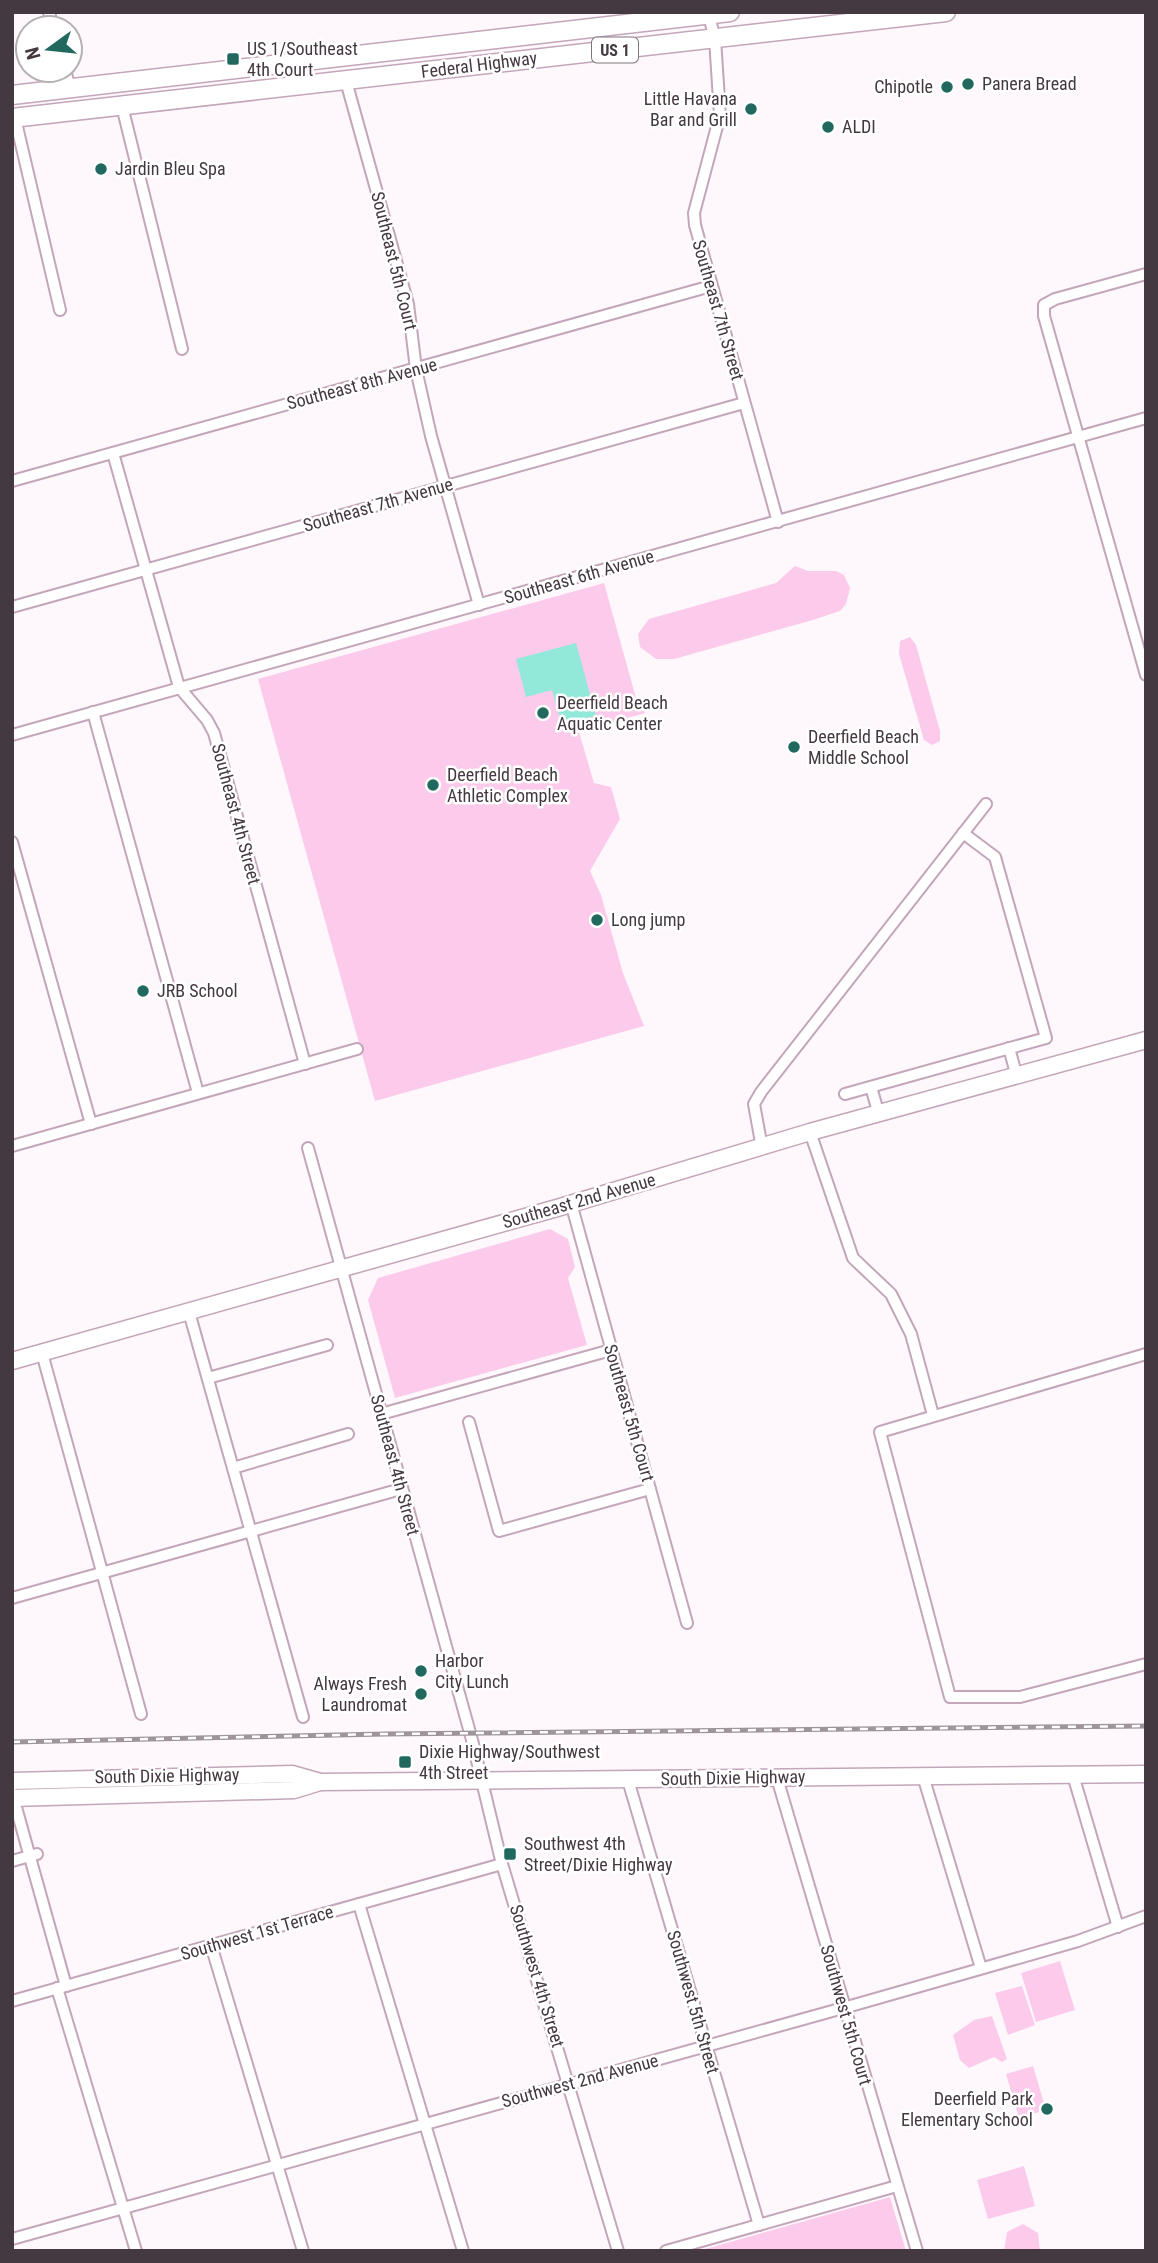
<svg xmlns="http://www.w3.org/2000/svg" width="1158" height="2263" font-family="'Roboto Condensed',sans-serif">
  <rect width="100%" height="100%" fill="#fef8fc"/>
  <!-- green -->
  <g fill="#fccbeb">
    <polygon points="795,566 808,571 836,571 844,575 850,588 846,604 840,611 813,620 674,659 656,659 640,647 638,634 649,619 776,583"/>
    <polygon points="604,583 636,698 640,698 645,713 579,732 594,783 611,787 620,819 590,871 601,895 623,973 644,1026 375,1101 258,679"/>
    <polygon points="910,637 916,645 940,731 940,741 932,745 924,740 899,654 900,641"/>
    <polygon points="550,1229 568,1239 575,1267 568,1278 587,1345 395,1398 368,1300 378,1278"/>
    <polygon points="1060,1961 1075,2010 1036,2022 1021,1973"/>
    <polygon points="1022,1986 1035,2025 1008,2035 995,1993"/>
    <polygon points="992,2016 1007,2059 1002,2062 994,2057 969,2068 960,2060 953,2035 974,2020"/>
    <polygon points="1033,2066 1046,2110 1019,2118 1006,2074"/>
    <polygon points="1024,2166 1035,2206 988,2219 977,2180"/>
    <polygon points="890,2197 906,2251 698,2251"/>
    <polygon points="1023,2224 1038,2233 1040,2251 1004,2251 1007,2232"/>
  </g>
  <!-- water -->
  <polygon fill="#92e9da" points="576,643 596,716 562,725 552,690 526,697 516,659"/>
  <g fill="none" stroke-linecap="round" stroke-linejoin="round">
    <defs>
      <g id="street">
        <polyline points="49,12 53,28"/>
        <polyline points="708,12 715,39 720,115 694,213 695,225 778,522"/>
        <polyline points="65,70 70,88"/>
        <polyline points="346,81 408,304 416,369 431,436 479,605"/>
        <polyline points="122,106 182,349"/>
        <polyline points="15,118 60,310"/>
        <polyline points="1146,274 1055,299 1044,305 1044,316 1146,675"/>
        <polyline points="113,453 179,687 207,720 214,733 305,1064"/>
        <polyline points="12,481 711,286"/>
        <polyline points="12,607 744,403"/>
        <polyline points="93,712 198,1093"/>
        <polyline points="12,735 1146,418"/>
        <polyline points="12,842 91,1124"/>
        <polyline points="1009,1048 1017,1077"/>
        <polyline points="871,1087 879,1115"/>
        <polyline points="845,1094 1046,1038 995,857 963,833"/>
        <polyline points="810,1132 853,1258 891,1294 911,1334 933,1415"/>
        <polyline points="12,1146 357,1049"/>
        <polyline points="308,1148 472,1740 502,1864 618,2251"/>
        <polyline points="762,1148 754,1104 761,1092 986,804"/>
        <polyline points="571,1203 687,1623"/>
        <polyline points="189,1312 303,1717"/>
        <polyline points="42,1353 141,1714"/>
        <polyline points="1146,1354 880,1432 950,1697 1020,1697 1146,1664"/>
        <polyline points="208,1378 327,1345"/>
        <polyline points="381,1414 611,1350"/>
        <polyline points="469,1422 499,1531 650,1489"/>
        <polyline points="233,1468 348,1434"/>
        <polyline points="12,1598 401,1489"/>
        <polyline points="1073,1775 1118,1927"/>
        <polyline points="923,1776 981,1968"/>
        <polyline points="777,1778 917,2251"/>
        <polyline points="628,1780 759,2225"/>
        <polyline points="12,1793 66,1986"/>
        <polyline points="12,1861 37,1854"/>
        <polyline points="359,1904 463,2251"/>
        <polyline points="211,1945 303,2251"/>
        <polyline points="57,1988 136,2251"/>
        <polyline points="12,2001 502,1864"/>
        <polyline points="12,2239 854,2005 1078,1941 1146,1916"/>
        <polyline points="666,2251 897,2186"/>
      </g>
      <g id="secondary">
        <polyline points="12,1361 557,1208 810,1132 1146,1040"/>
        <polyline points="12,1781 292,1774 320,1782"/>
        <polyline points="12,1798 294,1790 320,1782 1146,1774"/>
      </g>
      <g id="primary">
        <polyline points="12,95 730,12"/>
        <polyline points="12,118 946,12"/>
      </g>
    </defs>
    <!-- street casing -->
    <use href="#street" stroke="#c3a6b9" stroke-width="14"/>
    <!-- secondary casing -->
    <use href="#secondary" stroke="#c3a6b9" stroke-width="19"/>
    <!-- primary casing -->
    <use href="#primary" stroke="#c3a6b9" stroke-width="21"/>
    <!-- street -->
    <use href="#street" stroke="#fff" stroke-width="10"/>
    <!-- secondary -->
    <use href="#secondary" stroke="#fff" stroke-width="16"/>
    <!-- primary -->
    <use href="#primary" stroke="#fff" stroke-width="18"/>
    <defs>
      <polyline id="rail" points="12,1742 385,1734 1146,1726"/>
    </defs>
    <!-- rail casing -->
    <use href="#rail" stroke="#9e959b" stroke-width="5"/>
    <!-- rail -->
    <use href="#rail" stroke="#fff" stroke-width="2.5" stroke-dasharray="8" stroke-linecap="butt"/>
  </g>
  <!-- markers -->
  <g fill="#21695f" stroke="#fff" stroke-width="2.5">
    <rect x="226" y="52" width="14" height="14" rx="3.5"/>
    <circle cx="968" cy="84" r="7"/>
    <circle cx="947" cy="87" r="7"/>
    <circle cx="751" cy="109" r="7"/>
    <circle cx="828" cy="127" r="7"/>
    <circle cx="101" cy="169" r="7"/>
    <circle cx="543" cy="713" r="7"/>
    <circle cx="794" cy="747" r="7"/>
    <circle cx="433" cy="785" r="7"/>
    <circle cx="597" cy="920" r="7"/>
    <circle cx="143" cy="991" r="7"/>
    <circle cx="421" cy="1671" r="7"/>
    <circle cx="421" cy="1694" r="7"/>
    <rect x="398" y="1755" width="14" height="14" rx="3.5"/>
    <rect x="503" y="1847" width="14" height="14" rx="3.5"/>
    <circle cx="1047" cy="2109" r="7"/>
  </g>
  <g text-anchor="middle" stroke-width="5" stroke-linejoin="round" paint-order="stroke">
    <!-- shield labels -->
    <rect fill="#fff" stroke="#7d747a" stroke-width="2" x="592" y="37.5" width="46" height="25" rx="5"/>
    <g font-size="16" font-weight="bold" fill="#453941">
      <text x="615" y="56">US 1</text>
    </g>
    <!-- poi labels -->
    <g font-size="18" fill="#453941" stroke="#fff" text-anchor="start">
      <text x="247" y="55">US 1/Southeast<tspan x="247" dy="21">4th Court</tspan></text>
      <text x="982" y="90">Panera Bread</text>
      <text x="933" y="93" text-anchor="end">Chipotle</text>
      <text x="737" y="105" text-anchor="end">Little Havana<tspan x="737" dy="21">Bar and Grill</tspan></text>
      <text x="842" y="133">ALDI</text>
      <text x="115" y="175">Jardin Bleu Spa</text>
      <text x="557" y="709">Deerfield Beach<tspan x="557" dy="21">Aquatic Center</tspan></text>
      <text x="808" y="743">Deerfield Beach<tspan x="808" dy="21">Middle School</tspan></text>
      <text x="447" y="781">Deerfield Beach<tspan x="447" dy="21">Athletic Complex</tspan></text>
      <text x="611" y="926">Long jump</text>
      <text x="157" y="997">JRB School</text>
      <text x="435" y="1667">Harbor<tspan x="435" dy="21">City Lunch</tspan></text>
      <text x="407" y="1690" text-anchor="end">Always Fresh<tspan x="407" dy="21">Laundromat</tspan></text>
      <text x="419" y="1758">Dixie Highway/Southwest<tspan x="419" dy="21">4th Street</tspan></text>
      <text x="524" y="1850">Southwest 4th<tspan x="524" dy="21">Street/Dixie Highway</tspan></text>
      <text x="1033" y="2105" text-anchor="end">Deerfield Park<tspan x="1033" dy="21">Elementary School</tspan></text>
    </g>
    <!-- street labels -->
    <g font-size="18" fill="#453941" stroke="#fff">
      <text transform="translate(479 65) rotate(-7)" y="6">Federal Highway</text>
      <text transform="translate(394 261) rotate(76)" y="6">Southeast 5th Court</text>
      <text transform="translate(718 310) rotate(74)" y="6">Southeast 7th Street</text>
      <text transform="translate(362 384) rotate(-15)" y="6">Southeast 8th Avenue</text>
      <text transform="translate(378 505) rotate(-16)" y="6">Southeast 7th Avenue</text>
      <text transform="translate(579 577) rotate(-16)" y="6">Southeast 6th Avenue</text>
      <text transform="translate(236 814) rotate(75)" y="6">Southeast 4th Street</text>
      <text transform="translate(579 1201) rotate(-16)" y="6">Southeast 2nd Avenue</text>
      <text transform="translate(629 1413) rotate(74)" y="6">Southeast 5th Court</text>
      <text transform="translate(395 1465) rotate(75)" y="6">Southeast 4th Street</text>
      <text transform="translate(167 1776) rotate(-1)" y="6">South Dixie Highway</text>
      <text transform="translate(733 1778) rotate(-1)" y="6">South Dixie Highway</text>
      <text transform="translate(257 1933) rotate(-16)" y="6">Southwest 1st Terrace</text>
      <text transform="translate(537 1976) rotate(73)" y="6">Southwest 4th Street</text>
      <text transform="translate(693 2002) rotate(74)" y="6">Southwest 5th Street</text>
      <text transform="translate(846 2015) rotate(74)" y="6">Southwest 5th Court</text>
      <text transform="translate(580 2081) rotate(-15)" y="6">Southwest 2nd Avenue</text>
    </g>
  </g>
  <!-- border -->
  <rect width="1158" height="2263" fill="none" stroke="#453941" stroke-width="28"/>
  <!-- north arrow -->
  <g transform="translate(49 49) rotate(255)"><circle r="33" fill="#ffffff" stroke="#b5b0b3" stroke-width="2"/>
  <path d="M0-5L12 26L0 18L-12 26Z" fill="#21695f"/>
  <text y="-10" font-size="19" font-weight="bold" text-anchor="middle" fill="#453941">N</text>
  </g>
</svg>
